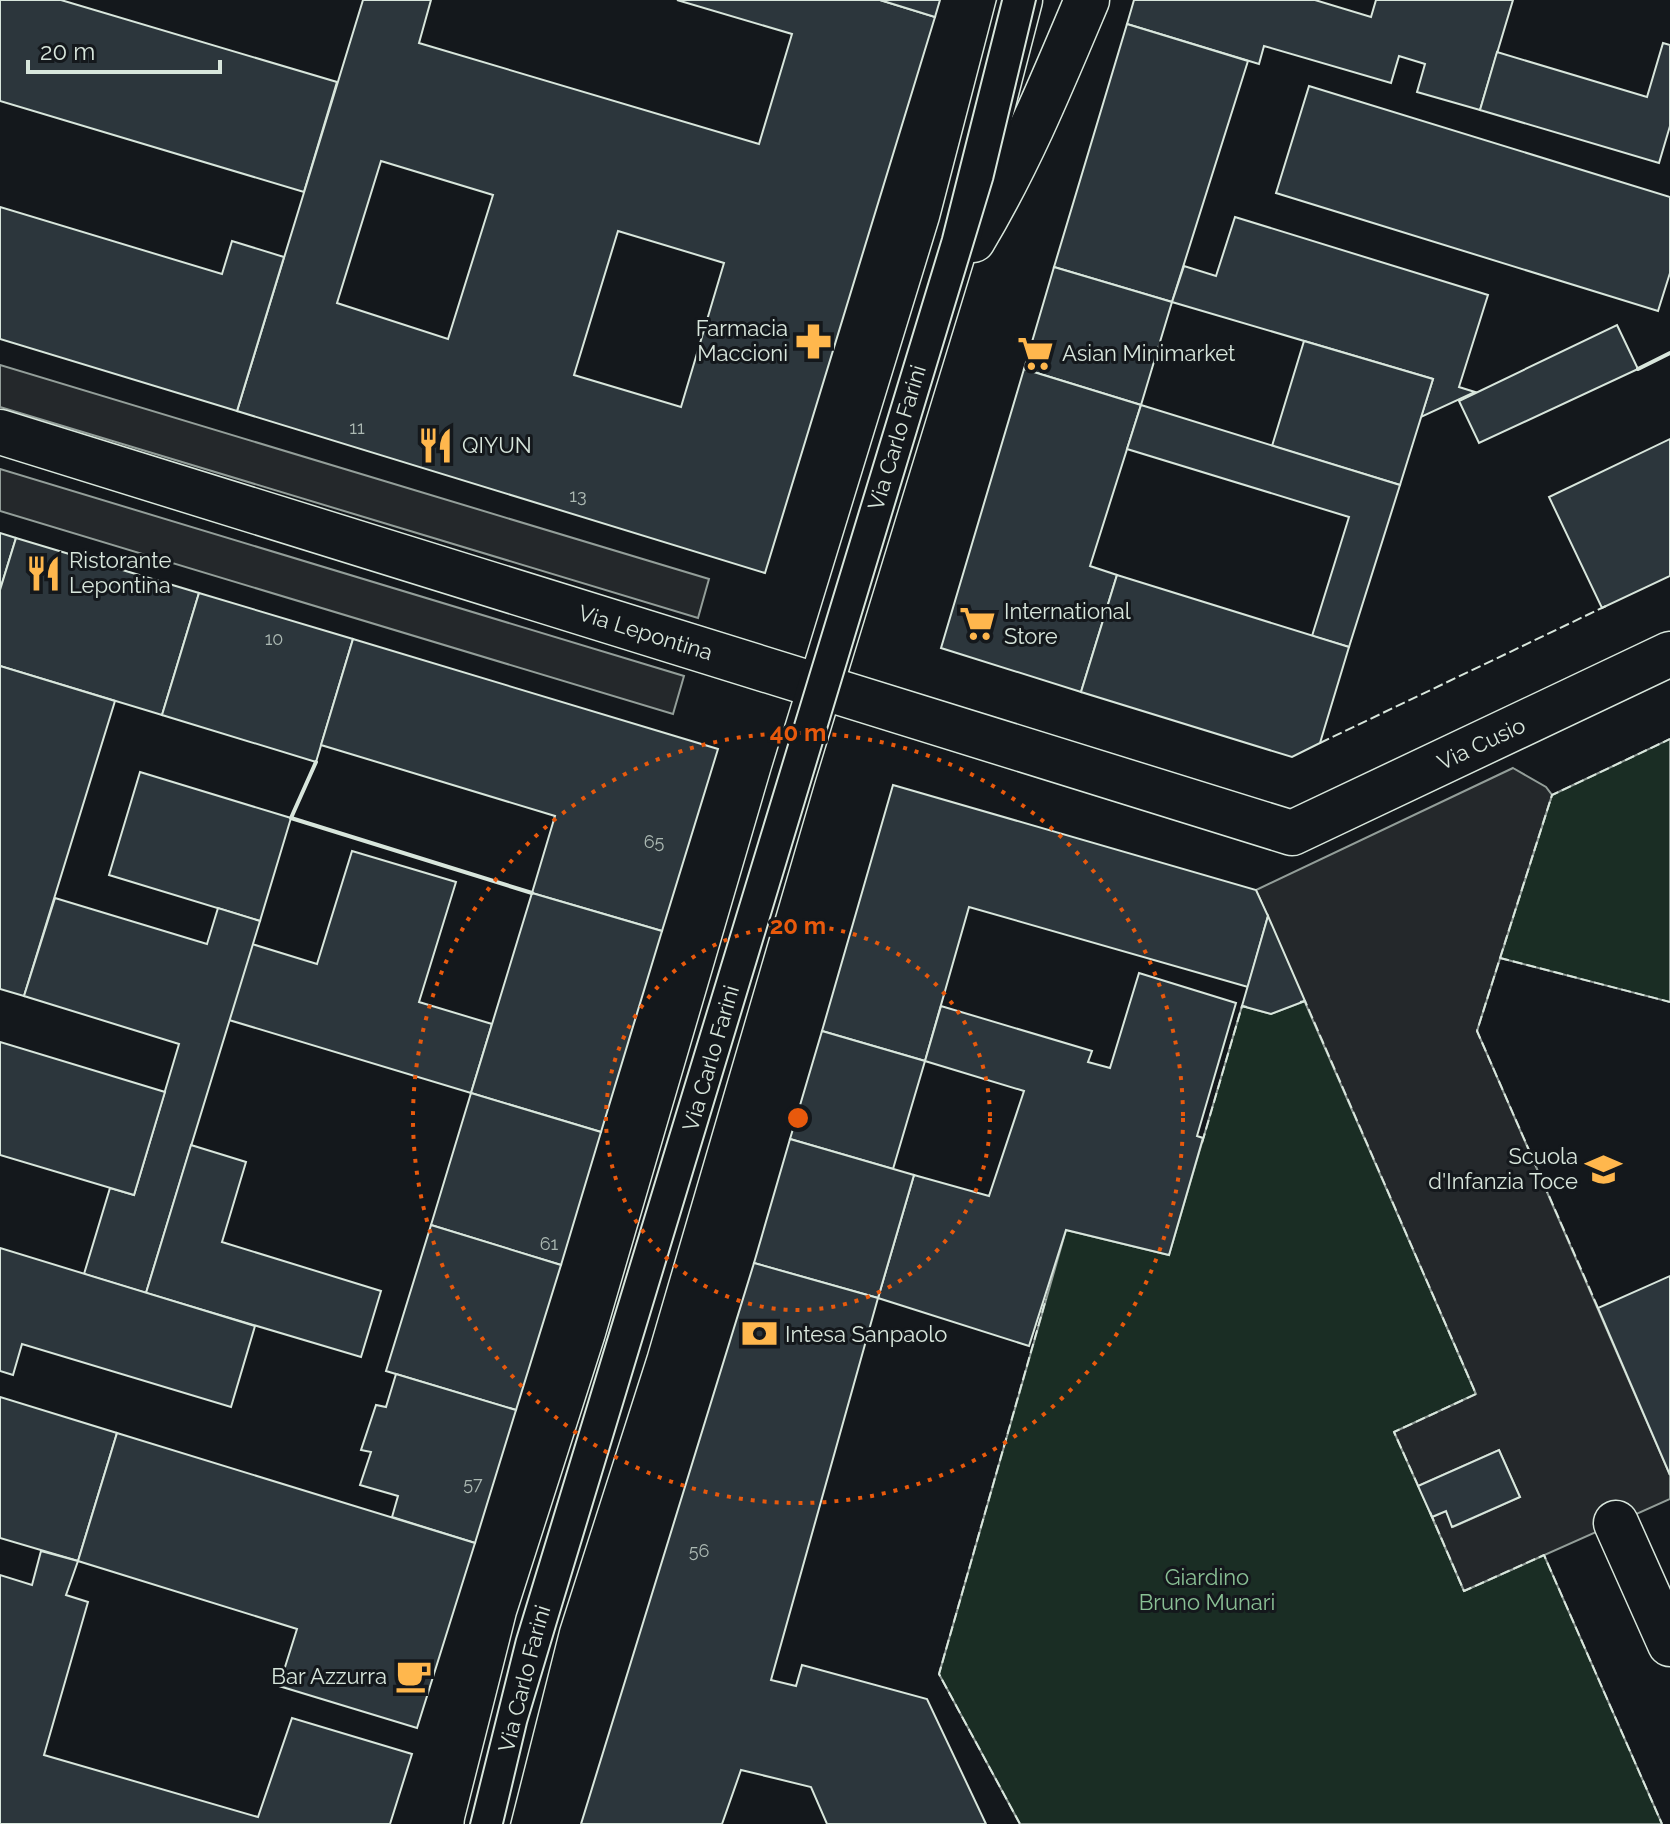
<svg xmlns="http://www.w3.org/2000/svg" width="1670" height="1824" font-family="Raleway,sans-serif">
  <rect width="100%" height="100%" fill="#14181c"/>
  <!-- green -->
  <g fill="#1a2d24" stroke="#939e99" stroke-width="2">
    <polygon points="1670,739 1670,1002 1500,958 1552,795"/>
    <polygon points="1305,1001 1476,1394 1395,1432 1464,1591 1544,1555 1662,1824 1020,1824 939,1674 1066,1230 1169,1255 1242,1006 1271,1014"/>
  </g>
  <!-- parking -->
  <g fill="#24282b" stroke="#939e99" stroke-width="2">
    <polygon points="0,365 709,579 698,618 0,407"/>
    <polygon points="0,469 684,676 673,714 0,511"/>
    <polygon points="1513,768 1546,787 1552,795 1477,1031 1670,1475 1670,1499 1464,1591 1432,1517 1446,1511 1453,1527 1520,1497 1499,1450 1418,1486 1394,1432 1476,1394 1256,890"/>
  </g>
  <!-- building -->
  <g fill="#2c363c" stroke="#d8e6dc" stroke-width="2" fill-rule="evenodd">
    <polygon points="0,0 61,0 337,82 304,192 0,101"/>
    <path d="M363 0H431L419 43 759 144 792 34 677 0H880L935 17 765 573 237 411ZM381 161 493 195 448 339 337 303ZM618 231 724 263 681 407 574 375Z"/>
    <polygon points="880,0 940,0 935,17"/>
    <polygon points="1134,0 1315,0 1371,17 1376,0 1513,0 1480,110 1417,92 1425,64 1399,56 1391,83 1264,46 1259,64 1127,24"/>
    <polygon points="1127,24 1248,61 1172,302 1054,267"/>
    <polygon points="1663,43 1670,45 1670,126 1659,163 1480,110 1497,52 1647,97"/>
    <polygon points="1309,86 1670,197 1670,273 1658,311 1276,193"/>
    <polygon points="0,207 222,274 232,241 284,257 237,411 0,339"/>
    <polygon points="1235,217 1488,295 1459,387 1475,392 1421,417 1433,379 1172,302 1184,266 1216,276"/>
    <polygon points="1054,267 1172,302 1141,405 1024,369"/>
    <polygon points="1617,325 1638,369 1479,443 1459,401"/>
    <polygon points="1304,341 1433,379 1400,485 1272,446"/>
    <polygon points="1024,369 1141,405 1090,566 1117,575 1081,692 941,648"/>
    <polygon points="1141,405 1400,485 1349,647 1312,636 1349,517 1127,449"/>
    <polygon points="1670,439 1670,576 1602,608 1549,497"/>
    <polygon points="0,533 16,538 0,590"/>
    <polygon points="16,538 199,593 162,715 0,666 0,590"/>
    <polygon points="1117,575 1349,647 1320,743 1292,757 1081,692"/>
    <polygon points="199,593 353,639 316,762 162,715"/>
    <polygon points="353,639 718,749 662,931 532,893 555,816 321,745"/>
    <polygon points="0,666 115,701 24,996 0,989"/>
    <polygon points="140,772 291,818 260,921 109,875"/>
    <polygon points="893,785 1256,890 1268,916 1248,987 969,907 925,1061 822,1031"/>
    <polygon points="352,851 456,882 419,1002 492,1024 471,1093 229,1020 252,944 317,964"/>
    <polygon points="532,893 662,931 601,1132 471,1093"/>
    <polygon points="55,898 207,944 218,908 260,921 146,1293 84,1274 110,1188 134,1195 179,1044 24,996"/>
    <polygon points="1268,916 1305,1001 1271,1014 1242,1006"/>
    <polygon points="1139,973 1236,1003 1197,1136 1203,1138 1169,1255 1066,1230 1029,1346 878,1298 914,1175 989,1196 1024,1091 925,1061 941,1006 1092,1051 1088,1062 1110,1068"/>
    <polygon points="822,1031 925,1061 893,1169 790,1139"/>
    <polygon points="0,1042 165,1092 134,1195 0,1155"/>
    <polygon points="471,1093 601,1132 561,1265 431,1225"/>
    <polygon points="790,1139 914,1175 878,1298 754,1263"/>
    <polygon points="191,1145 246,1162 222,1242 381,1291 361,1357 146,1293"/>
    <polygon points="431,1225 561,1265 516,1410 386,1371"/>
    <polygon points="0,1248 255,1326 231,1407 22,1344 13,1375 0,1371"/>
    <polygon points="754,1263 878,1298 771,1680 796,1686 802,1665 927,1699 986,1824 827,1824 811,1787 741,1770 722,1824 581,1824"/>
    <polygon points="1670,1276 1670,1475 1598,1308"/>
    <polygon points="396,1374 516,1410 475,1543 392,1517 398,1496 360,1485 371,1452 361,1450 376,1405 386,1407"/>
    <polygon points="0,1397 117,1433 78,1561 0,1538"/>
    <polygon points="117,1433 475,1543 417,1728 279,1686 297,1629 78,1561"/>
    <polygon points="1499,1450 1520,1497 1452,1527 1446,1511 1432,1517 1418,1486"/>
    <polygon points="41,1551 78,1561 66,1595 88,1602 44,1755 258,1817 292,1718 412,1754 390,1824 0,1824 0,1575 32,1585"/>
  </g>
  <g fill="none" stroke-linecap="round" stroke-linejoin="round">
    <defs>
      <g id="minor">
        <path d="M973 240C1019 163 1052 83 1087 0"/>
        <path id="s1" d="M0 432 1292 833 1670 654"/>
        <polyline points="1616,1523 1670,1644"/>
        <path id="s2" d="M487 1824 538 1622 626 1347 793 776 961 227 1020 0"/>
      </g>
    </defs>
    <!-- minor casing -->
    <use href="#minor" stroke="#d8e6dc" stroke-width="47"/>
    <!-- minor -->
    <use href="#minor" stroke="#14181c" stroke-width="44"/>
    <!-- tram -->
    <g stroke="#d8e6dc" stroke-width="2">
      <polyline points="470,1824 516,1639 942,238 1002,0"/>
      <polyline points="503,1824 527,1723 556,1626 993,180 1036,0"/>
    </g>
    <!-- fence -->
    <g stroke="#d8e6dc" stroke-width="2" stroke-dasharray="10 4" stroke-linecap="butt">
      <polyline points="1320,743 1606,606"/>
      <polyline points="1500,958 1552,795 1670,739"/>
      <polyline points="1300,1002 1305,1001 1476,1394 1394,1432 1420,1490"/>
      <polyline points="1202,1143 1242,1006 1247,1007"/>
      <polyline points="1598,1308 1477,1031 1500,958 1670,1002"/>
      <polyline points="1430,1512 1464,1591 1544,1555 1662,1824"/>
      <polyline points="1020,1824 939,1674 1046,1299"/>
    </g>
    <!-- wall -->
    <g stroke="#d8e6dc" stroke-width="4">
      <polyline points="1638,369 1670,353"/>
      <polyline points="316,762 291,818 532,893"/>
    </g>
  </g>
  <!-- distance rings -->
  <g fill="none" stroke="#e8590c" stroke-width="4" stroke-dasharray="4 8">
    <circle cx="798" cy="1118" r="192"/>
    <circle cx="798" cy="1118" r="385"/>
  </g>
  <!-- icons -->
  <defs>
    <symbol id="pharmacy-bare" viewBox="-9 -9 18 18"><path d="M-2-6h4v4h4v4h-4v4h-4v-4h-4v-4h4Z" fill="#ffb74d" stroke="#14181c" stroke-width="2.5" paint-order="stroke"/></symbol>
    <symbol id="supermarket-bare" viewBox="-9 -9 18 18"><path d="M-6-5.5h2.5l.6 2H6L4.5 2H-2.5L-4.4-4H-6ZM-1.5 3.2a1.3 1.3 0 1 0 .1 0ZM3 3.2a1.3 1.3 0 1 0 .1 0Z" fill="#ffb74d" stroke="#14181c" stroke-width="2.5" paint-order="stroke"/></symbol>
    <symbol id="restaurant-bare" viewBox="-9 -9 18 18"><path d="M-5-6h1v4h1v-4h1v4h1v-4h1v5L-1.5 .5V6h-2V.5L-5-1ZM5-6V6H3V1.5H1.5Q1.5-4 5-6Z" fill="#ffb74d" stroke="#14181c" stroke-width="2.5" paint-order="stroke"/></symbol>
    <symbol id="school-bare" viewBox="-9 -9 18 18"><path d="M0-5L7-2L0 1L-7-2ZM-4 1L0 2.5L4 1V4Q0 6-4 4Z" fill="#ffb74d" stroke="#14181c" stroke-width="2.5" paint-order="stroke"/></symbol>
    <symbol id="bank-bare" viewBox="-9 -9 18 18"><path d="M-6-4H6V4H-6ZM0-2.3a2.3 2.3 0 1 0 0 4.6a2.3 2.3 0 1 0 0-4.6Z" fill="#ffb74d" stroke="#14181c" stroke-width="2.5" paint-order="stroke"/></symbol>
    <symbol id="cafe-bare" viewBox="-9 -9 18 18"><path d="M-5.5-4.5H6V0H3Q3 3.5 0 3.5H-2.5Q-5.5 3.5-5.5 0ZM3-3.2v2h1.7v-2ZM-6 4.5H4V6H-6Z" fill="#ffb74d" stroke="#14181c" stroke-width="2.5" paint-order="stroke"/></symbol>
  </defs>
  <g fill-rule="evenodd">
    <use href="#pharmacy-bare" x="788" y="316" width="51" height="51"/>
    <use href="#supermarket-bare" x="1010" y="328" width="51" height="51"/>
    <use href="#restaurant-bare" x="410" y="420" width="51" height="51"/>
    <use href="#restaurant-bare" x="18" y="548" width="51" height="51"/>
    <use href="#supermarket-bare" x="952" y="598" width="51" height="51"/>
    <use href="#school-bare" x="1578" y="1144" width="51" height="51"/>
    <use href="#bank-bare" x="734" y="1308" width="51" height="51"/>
    <use href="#cafe-bare" x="388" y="1650" width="51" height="51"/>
  </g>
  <g text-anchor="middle" stroke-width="6" stroke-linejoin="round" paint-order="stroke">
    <!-- number labels -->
    <g font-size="18" fill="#adbab4">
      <text x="357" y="434">11</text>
      <text x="578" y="502">13</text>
      <text x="274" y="645">10</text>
      <text x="654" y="848">65</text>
      <text x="549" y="1250">61</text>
      <text x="473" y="1490">57</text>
      <text x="699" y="1557">56</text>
    </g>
    <!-- poi labels -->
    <g font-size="22" fill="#d8e6dc" stroke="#14181c" text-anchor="start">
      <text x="788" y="336" text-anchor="end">Farmacia<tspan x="788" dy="25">Maccioni</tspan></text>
      <text x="1062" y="361">Asian Minimarket</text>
      <text x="462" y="453">QIYUN</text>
      <text x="69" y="568">Ristorante<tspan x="69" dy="25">Lepontina</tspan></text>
      <text x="1004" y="619">International<tspan x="1004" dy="25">Store</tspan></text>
      <text x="1578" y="1164" text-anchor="end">Scuola<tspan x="1578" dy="25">d'Infanzia Toce</tspan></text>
      <text x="785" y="1342">Intesa Sanpaolo</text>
      <text x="387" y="1684" text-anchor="end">Bar Azzurra</text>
    </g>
    <!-- street labels -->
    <g font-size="22" fill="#d8e6dc" stroke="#14181c">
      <text dy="8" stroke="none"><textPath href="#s2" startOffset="1446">Via Carlo Farini</textPath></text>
      <text dy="8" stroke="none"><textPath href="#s1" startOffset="676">Via Lepontina</textPath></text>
      <text dy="8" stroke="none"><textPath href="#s1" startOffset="1562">Via Cusio</textPath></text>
      <text dy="8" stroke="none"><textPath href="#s2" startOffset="798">Via Carlo Farini</textPath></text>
      <text dy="8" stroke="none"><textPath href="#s2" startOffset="150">Via Carlo Farini</textPath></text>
    </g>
    <!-- park labels -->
    <g font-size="22" fill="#8ac095" stroke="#14181c">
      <text x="1207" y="1585">Giardino<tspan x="1207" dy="25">Bruno Munari</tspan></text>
    </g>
  </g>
  <circle cx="798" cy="1118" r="12" fill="#e8590c" stroke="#14181c" stroke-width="4"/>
  <g font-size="24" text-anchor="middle" font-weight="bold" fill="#e8590c" stroke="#14181c" stroke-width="6" stroke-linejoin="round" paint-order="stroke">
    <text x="798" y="741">40 m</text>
    <text x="798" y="934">20 m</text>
  </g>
  <!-- scale -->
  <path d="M28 60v12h192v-12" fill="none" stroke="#d8e6dc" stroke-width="4"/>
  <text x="40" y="60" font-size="24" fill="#d8e6dc" stroke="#14181c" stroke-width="6" paint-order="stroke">20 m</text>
</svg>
